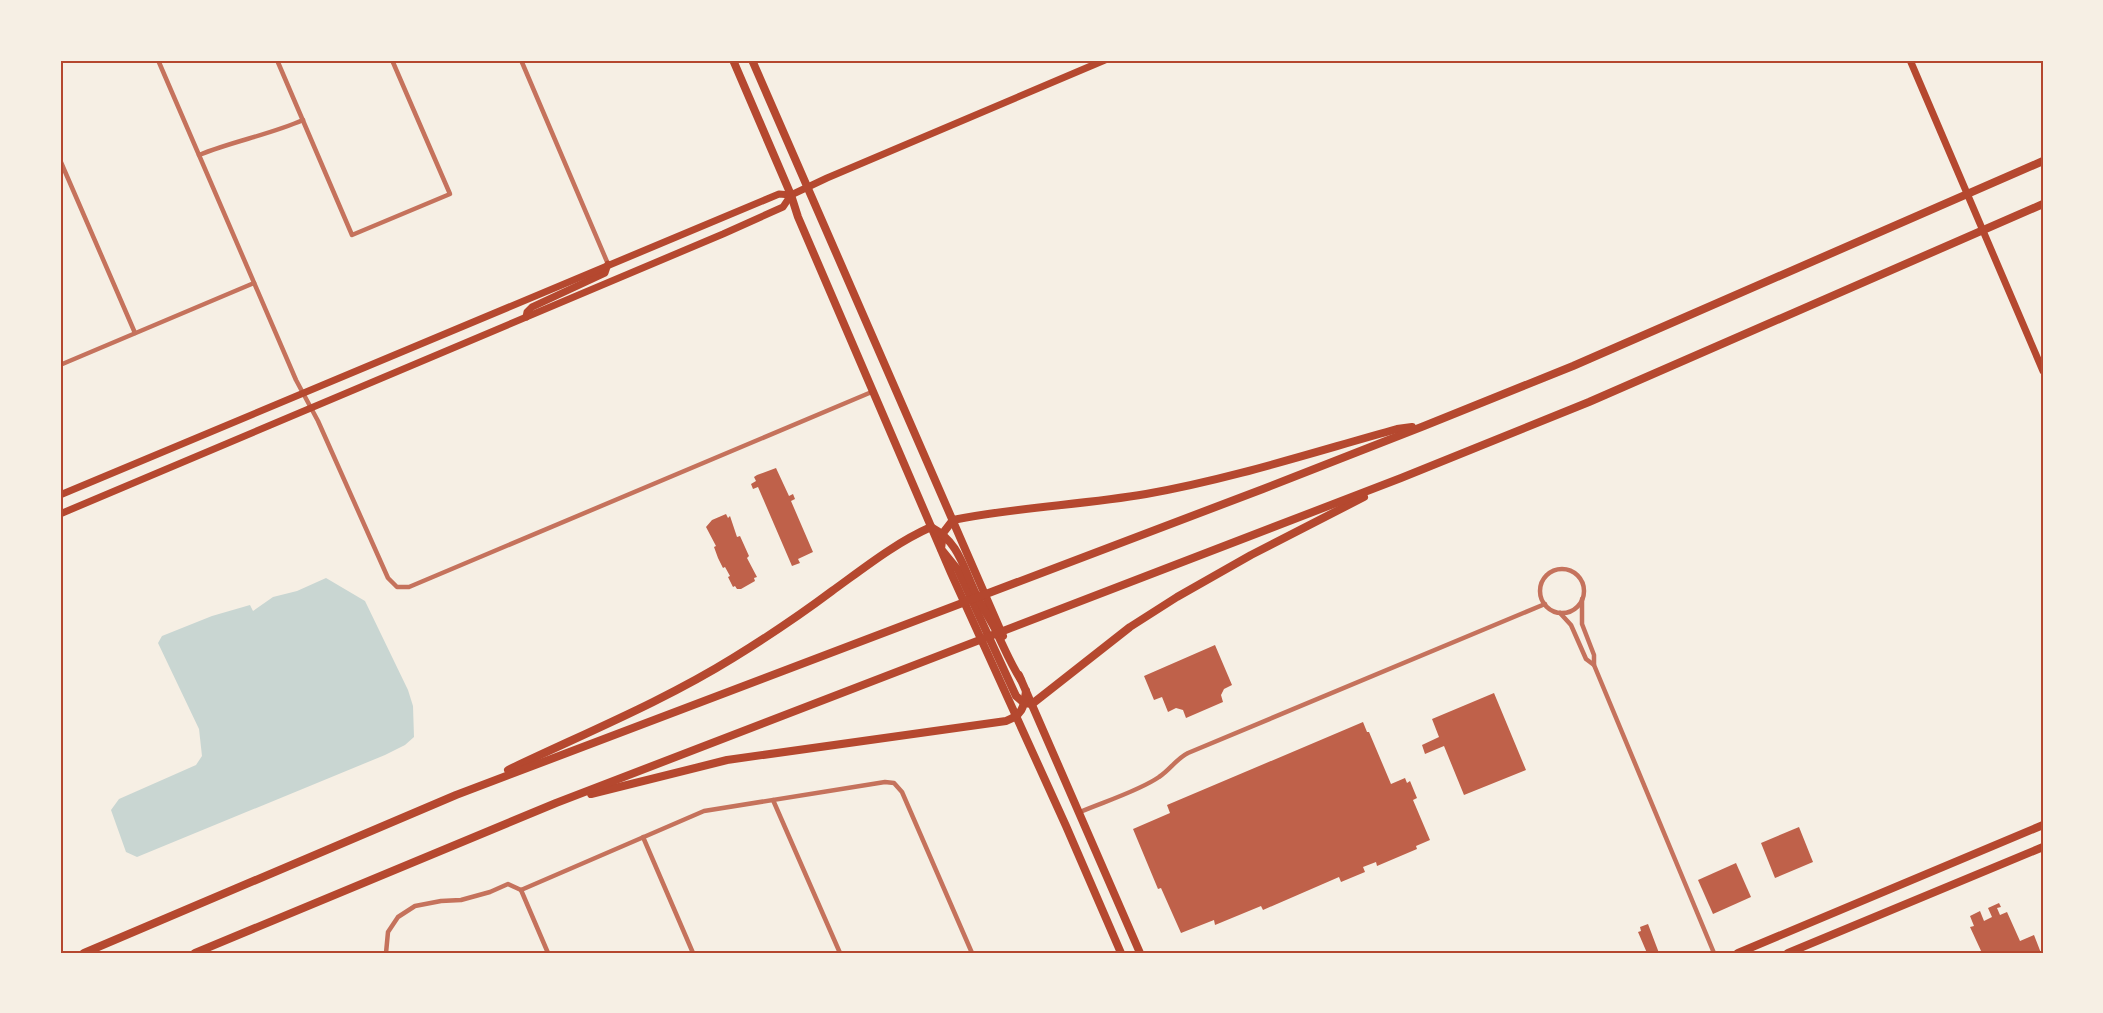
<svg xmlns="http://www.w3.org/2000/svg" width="2103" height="1013" font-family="Manrope,sans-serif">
  <rect width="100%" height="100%" fill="#f6efe4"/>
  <!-- water -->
  <polygon fill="#c9d6d2" points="326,578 365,601 408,690 413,706 414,737 405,745 385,755 137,857 126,852 111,810 119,799 196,765 202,756 199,729 158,643 162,636 212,616 250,605 253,611 273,597 297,591"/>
  <!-- building -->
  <g fill="#bf614a">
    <polygon points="776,468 789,496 793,494 795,499 791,501 813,552 798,559 800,563 792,566 758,487 753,489 751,484 756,481 754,477 757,475"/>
    <polygon points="726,514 728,518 730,516 737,537 740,536 749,556 747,558 757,577 754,578 755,581 741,589 737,589 735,586 733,587 728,577 730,576 725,567 723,568 718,558 714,547 716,546 706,527 712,520"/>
    <polygon points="1215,645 1232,685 1224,689 1221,695 1223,702 1186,718 1183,710 1176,708 1168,712 1162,697 1154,700 1144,676"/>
    <polygon points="1494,693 1526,770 1464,795 1444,746 1425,754 1422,745 1439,737 1432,719"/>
    <polygon points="1363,722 1367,732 1369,732 1391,784 1405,778 1407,783 1410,781 1417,798 1413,800 1430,840 1416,846 1417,849 1377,866 1376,862 1363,867 1365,872 1341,882 1339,877 1263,910 1261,906 1215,925 1214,920 1181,933 1161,888 1158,889 1133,829 1170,813 1167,805"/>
    <polygon points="1799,827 1813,862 1775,878 1761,843"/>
    <polygon points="1736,863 1751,897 1713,914 1698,880"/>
    <polygon points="1999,903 2001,907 1997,908 2000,915 2007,912 2020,941 2034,935 2041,953 1982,953 1970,927 1974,926 1970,916 1980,911 1984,921 1992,917 1988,908"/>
    <polygon points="1648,924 1659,953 1647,953 1638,932 1641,931 1640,927"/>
  </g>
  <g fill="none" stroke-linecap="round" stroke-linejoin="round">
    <!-- minor -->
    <g stroke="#c5725c" stroke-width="4.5">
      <polyline points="158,60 296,380 318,421 388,578 397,587 409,587 874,391"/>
      <polyline points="277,60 352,235 450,194 392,60"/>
      <polyline points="521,60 608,264"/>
      <path d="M199 155C233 141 269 135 303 120"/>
      <polyline points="60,160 135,333"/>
      <polyline points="60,365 254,283"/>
      <circle cx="1562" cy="591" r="22"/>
      <polyline points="1582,599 1582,624 1594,655 1594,665 1714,953"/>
      <polyline points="1560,613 1571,625 1586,659 1594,665"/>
      <polyline points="773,800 840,953"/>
      <path d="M1080 812C1103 802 1139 791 1159 777 1170 770 1176 759 1188 753L1545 604"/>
      <polyline points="643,837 693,953"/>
      <polyline points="521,890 704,811 885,782 894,783 902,792 972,953"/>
      <polyline points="521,890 548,953"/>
      <polyline points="386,953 388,932 398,917 415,906 441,901 461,900 490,892 508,884 521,890"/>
    </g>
    <!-- secondary -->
    <g stroke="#b5482f" stroke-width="7">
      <polyline points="1910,60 2043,371"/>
      <polyline points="526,317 527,312 532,307 605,273 608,264"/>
      <polyline points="60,495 779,194 791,195"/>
      <polyline points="60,514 723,234 783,207 791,195 827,178 1105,60"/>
    </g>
    <!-- primary -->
    <g stroke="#b5482f" stroke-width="8">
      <polyline points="733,60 791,195 798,217 951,573 1066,826 1121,953"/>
      <polyline points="752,60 1003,636"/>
      <polyline points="1019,675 1140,953"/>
      <polyline points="1738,953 2043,825"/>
      <polyline points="1788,953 2043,847"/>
    </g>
    <!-- motorway -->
    <g stroke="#b5482f" stroke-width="8">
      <path d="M1364 497 1251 555 1177 597 1130 627 1032 704 1024 703 1016 696 958 570 941 549 943 533 953 520C1016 507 1082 505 1146 494 1231 479 1314 452 1397 429L1412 427"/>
      <path d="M508 770C583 734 662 702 733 658 767 637 800 615 832 591 864 568 895 543 931 527 959 542 963 567 976 594 981 605 988 616 994 627 1003 645 1010 663 1021 680"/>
      <path d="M591 794 727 760 1006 721C1022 715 1024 708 1026 691"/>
      <polyline points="84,953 456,795 1263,489 1424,426 1573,366 2043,161"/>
      <polyline points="195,953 556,803 1401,478 1589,402 2043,204"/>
    </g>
  </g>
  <!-- border -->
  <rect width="2103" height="1013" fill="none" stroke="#f6efe4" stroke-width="123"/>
  <rect x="62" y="62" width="1980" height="890" fill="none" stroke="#b5482f" stroke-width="2"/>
</svg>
